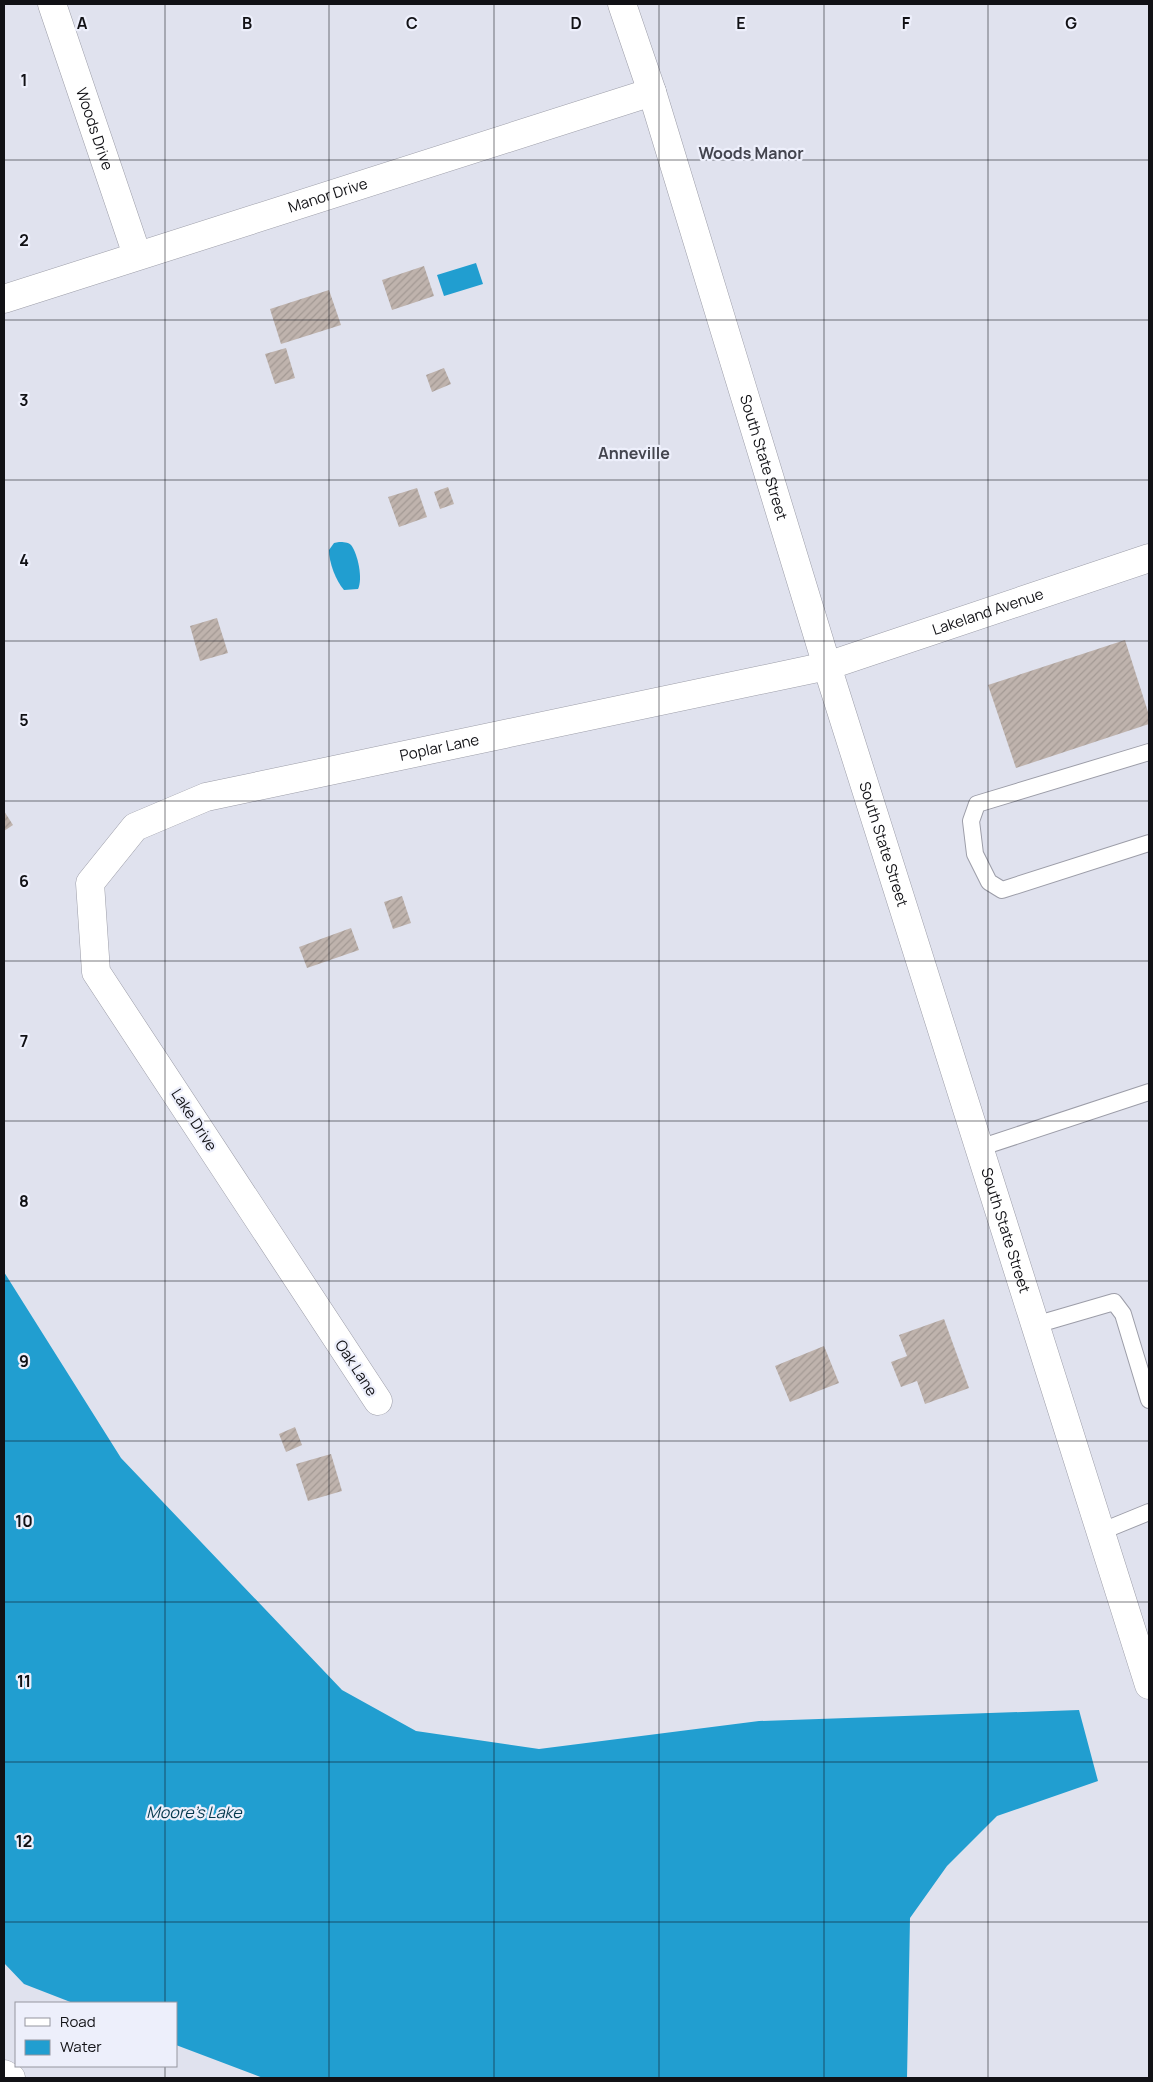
<svg xmlns="http://www.w3.org/2000/svg" width="1153" height="2082" font-family="Manrope,sans-serif">
  <defs>
    <pattern id="building-hatch" width="6" height="6" patternUnits="userSpaceOnUse" patternTransform="scale(1.25)"><rect width="6" height="6" fill="#bfb3ad"/><path d="M-1 1l2-2M0 6l6-6M5 7l2-2" fill="none" stroke="#a39994"/></pattern>
  </defs>
  <rect width="100%" height="100%" fill="#e0e2ee"/>
  <!-- water -->
  <g fill="#219ed0">
    <polygon points="476,263 483,284 444,296 437,275"/>
    <path d="M339 542C343 542 348 542 351 545 358 554 363 579 358 589L344 590C336 581 329 563 329 550L334 543Z"/>
    <polygon points="4,1272 121,1458 342,1690 416,1731 539,1749 759,1721 1079,1710 1098,1781 997,1816 947,1866 910,1918 907,2078 263,2078 176,2045 176,2003 73,2003 24,1984 4,1963"/>
  </g>
  <!-- building -->
  <g fill="url(#building-hatch)">
    <polygon points="424,266 434,296 392,310 382,280"/>
    <polygon points="329,290 341,325 281,344 270,309"/>
    <polygon points="286,348 295,378 275,384 265,354"/>
    <polygon points="444,368 451,384 432,392 426,375"/>
    <polygon points="448,487 454,504 440,509 434,492"/>
    <polygon points="417,488 427,517 399,527 388,497"/>
    <polygon points="217,618 228,653 200,661 190,626"/>
    <polygon points="1125,640 1149,715 1149,724 1016,768 988,685"/>
    <polygon points="4,811 13,825 4,831"/>
    <polygon points="402,896 411,923 393,929 384,902"/>
    <polygon points="351,928 359,950 307,968 299,947"/>
    <polygon points="944,1319 969,1388 925,1404 917,1381 901,1387 891,1362 907,1356 899,1335"/>
    <polygon points="824,1346 839,1383 790,1402 775,1366"/>
    <polygon points="295,1427 302,1445 286,1452 279,1434"/>
    <polygon points="331,1454 342,1491 308,1501 296,1464"/>
  </g>
  <g fill="none" stroke-linecap="round" stroke-linejoin="round">
    <defs>
      <g id="lane">
        <polyline points="1149,752 977,804 971,821 975,854 989,882 1002,890 1149,843"/>
        <polyline points="979,1148 1149,1092"/>
        <polyline points="1035,1325 1114,1302 1123,1314 1149,1400"/>
        <polyline points="1100,1532 1149,1512"/>
      </g>
      <g id="street">
        <path id="s1" d="M52 4 137 255"/>
        <path id="s2" d="M4 299 652 92"/>
        <path id="s3" d="M378 1401 96 972 90 883 135 827 206 797 827 666 1149 558"/>
        <polyline points="4,2074 11,2078"/>
      </g>
      <g id="primary">
        <path id="s4" d="M622 4 652 92 827 666 1149 1685"/>
      </g>
    </defs>
    <!-- lane casing -->
    <use href="#lane" stroke="#9c9da8" stroke-width="18"/>
    <!-- street casing -->
    <use href="#street" stroke="#9c9da8" stroke-width="29"/>
    <!-- primary casing -->
    <use href="#primary" stroke="#9c9da8" stroke-width="29"/>
    <!-- lane -->
    <use href="#lane" stroke="#fff" stroke-width="16"/>
    <!-- street -->
    <use href="#street" stroke="#fff" stroke-width="28"/>
    <!-- primary -->
    <use href="#primary" stroke="#fff" stroke-width="28"/>
  </g>
  <!-- grid -->
  <path fill="none" stroke="#111115" stroke-width="1" stroke-opacity="0.55" d="M165 4V2003M329 4V2078M494 4V2078M659 4V2078M824 4V2078M988 4V2078M4 160H1149M4 320H1149M4 480H1149M4 641H1149M4 801H1149M4 961H1149M4 1121H1149M4 1281H1149M4 1441H1149M4 1602H1149M4 1762H1149M4 1922H1149M165 2066V2078"/>
  <g text-anchor="middle" stroke-width="4.5" stroke-linejoin="round" paint-order="stroke">
    <!-- street labels -->
    <g font-size="15" fill="#111115" stroke="#edeffb">
      <text dy="5" stroke="none"><textPath href="#s1" startOffset="132">Woods Drive</textPath></text>
      <text dy="5" stroke="none"><textPath href="#s2" startOffset="340">Manor Drive</textPath></text>
      <text dy="5" stroke="none"><textPath href="#s4" startOffset="475">South State Street</textPath></text>
      <text dy="5" stroke="none"><textPath href="#s3" startOffset="1556">Lakeland Avenue</textPath></text>
      <text dy="5" stroke="none"><textPath href="#s3" startOffset="990">Poplar Lane</textPath></text>
      <text dy="5" stroke="none"><textPath href="#s4" startOffset="880">South State Street</textPath></text>
      <text transform="translate(194 1120) rotate(57)" y="5">Lake Drive</text>
      <text dy="5" stroke="none"><textPath href="#s4" startOffset="1285">South State Street</textPath></text>
      <text transform="translate(356 1368) rotate(57)" y="5">Oak Lane</text>
    </g>
    <!-- neighbourhood labels -->
    <g font-size="16" font-weight="bold" fill="#44454f" stroke="#edeffb">
      <text x="751" y="159">Woods Manor</text>
      <text x="634" y="459">Anneville</text>
    </g>
    <!-- water labels -->
    <g font-size="16" font-style="italic" fill="#06394e" stroke="#edeffb">
      <text x="194" y="1818">Moore's Lake</text>
    </g>
  </g>
  <g font-size="16" text-anchor="middle" font-weight="bold" fill="#111115" stroke="#edeffb" stroke-width="4.5" stroke-linejoin="round" paint-order="stroke">
    <text x="82" y="29">A</text>
    <text x="247" y="29">B</text>
    <text x="412" y="29">C</text>
    <text x="576" y="29">D</text>
    <text x="741" y="29">E</text>
    <text x="906" y="29">F</text>
    <text x="1071" y="29">G</text>
    <text x="24" y="86">1</text>
    <text x="24" y="246">2</text>
    <text x="24" y="406">3</text>
    <text x="24" y="566">4</text>
    <text x="24" y="726">5</text>
    <text x="24" y="887">6</text>
    <text x="24" y="1047">7</text>
    <text x="24" y="1207">8</text>
    <text x="24" y="1367">9</text>
    <text x="24" y="1527">10</text>
    <text x="24" y="1687">11</text>
    <text x="24" y="1847">12</text>
  </g>
  <!-- border -->
  <rect width="1153" height="2082" fill="none" stroke="#111115" stroke-width="10"/>
  <!-- legend -->
  <rect x="15" y="2002" width="162" height="65" fill="#edeffb" stroke="#95969f"/>
  <rect x="25" y="2018" width="25" height="8" fill="#ffffff" stroke="#95969f"/>
  <text x="60" y="2027" font-size="15" fill="#111115">Road</text>
  <rect x="25" y="2040" width="25" height="15" fill="#219ed0" stroke="#95969f"/>
  <text x="60" y="2052" font-size="15" fill="#111115">Water</text>
</svg>
